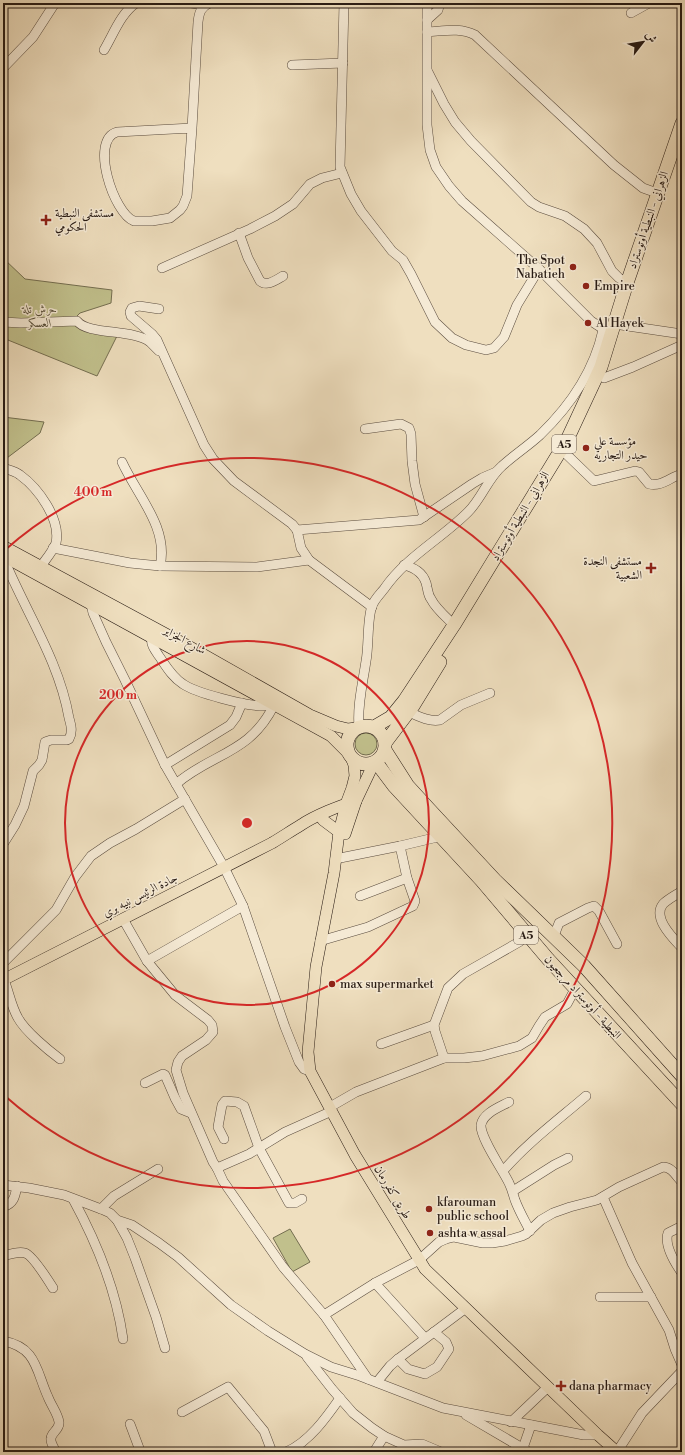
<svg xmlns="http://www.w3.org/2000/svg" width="685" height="1455" font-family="'Libre Bodoni',Amiri,serif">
  <rect width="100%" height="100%" fill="#efdfbf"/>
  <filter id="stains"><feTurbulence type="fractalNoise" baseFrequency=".005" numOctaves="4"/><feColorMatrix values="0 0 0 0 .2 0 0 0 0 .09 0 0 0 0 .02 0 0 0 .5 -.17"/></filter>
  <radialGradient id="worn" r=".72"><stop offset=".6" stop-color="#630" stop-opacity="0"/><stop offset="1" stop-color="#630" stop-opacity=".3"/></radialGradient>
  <!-- green -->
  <g fill="#c1c08c" stroke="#746e50">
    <polygon points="3,258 25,279 112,290 111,303 80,313 76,317 77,322 117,336 97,376 3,338"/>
    <polygon points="3,417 44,422 40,433 3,461"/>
    <circle cx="366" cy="744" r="11"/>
    <polygon points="290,1229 310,1262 292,1272 273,1238"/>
  </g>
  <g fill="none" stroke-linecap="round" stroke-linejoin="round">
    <defs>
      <g id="minor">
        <polyline points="191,3 205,5"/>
        <polyline points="344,3 340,167 351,194 361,211 392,251 403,260 411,274 435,322 452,338 466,345 486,350 494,348 504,337 517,305 539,269"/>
        <polyline points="427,3 427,125 430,150 436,167 449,186 462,201 539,269 591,321 608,332"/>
        <polyline points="631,13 649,3"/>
        <polyline points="427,20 438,10 440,3"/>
        <path d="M427 32C444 31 460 27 475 35L614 165 643 188 657 193"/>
        <path d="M104 50C113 35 121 13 136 3"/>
        <polyline points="292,65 343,63"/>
        <polyline points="3,68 33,37 55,3"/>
        <polyline points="428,72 444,104 455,122 471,141 531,202 539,207 565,216 584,229 597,243 612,271 619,278 627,283"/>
        <path d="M192 128 117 132C89 140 114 214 134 221H152L170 218 180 210 183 206 187 196 192 128 198 22C199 13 201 6 210 3"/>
        <path d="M239 233 248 258 260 281C267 287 276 280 283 276"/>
        <polyline points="162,268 250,229 275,216 293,204 310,184 322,178 342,173"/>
        <polyline points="159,309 139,306 132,308 130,312 131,316 152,334 157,340 204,445 213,459 234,481 292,524 297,530 301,548 309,560 372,607"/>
        <path d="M3 322 21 323 77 321C87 335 134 329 150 342 153 345 156 348 159 351"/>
        <polyline points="621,325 682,334"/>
        <polyline points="604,378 633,367 682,345"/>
        <polyline points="365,429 401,424 409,428 411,434 412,461 415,484 424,517"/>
        <path d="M565 453 594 481 635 471 639 472 649 484C662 487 670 477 682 474"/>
        <path d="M122 462C137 495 169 528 160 566"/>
        <path d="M3 468C9 470 15 471 20 475 38 488 61 519 56 543 53 551 46 559 41 566"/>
        <polyline points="297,530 419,520 472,484 482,478 496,472"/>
        <polyline points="53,548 130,563 160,566 257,567 309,560"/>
        <path d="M3 557C25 611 59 660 69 718 71 725 73 732 69 739L67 740H51L45 742 42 760 39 765 33 771 24 806 15 825 3 844"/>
        <path d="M404 565C416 568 425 574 427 587 428 591 428 595 431 599 436 609 446 617 454 625"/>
        <polyline points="91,604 93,613 106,642 125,680 165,765 224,867 243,906 285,1027 299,1062 304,1069 310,1071"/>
        <path d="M152 637C150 644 155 650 159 656 166 666 172 677 183 684 196 693 246 706 263 706 266 706 269 705 272 704"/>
        <path d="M409 712C418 716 429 722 440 720L461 705 490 693"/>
        <path d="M359 727C357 705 363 682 366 661 369 646 367 619 372 606 374 600 380 594 384 589 406 557 441 539 468 512 482 498 488 478 502 466 514 455 528 446 540 435 570 406 594 371 603 330"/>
        <polyline points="165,765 230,725 236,717 242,703"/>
        <path d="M176 784C212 753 250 754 274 705"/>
        <polyline points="335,859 400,846 442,836"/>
        <path d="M682 891C676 895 668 899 663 904 652 918 673 938 682 948"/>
        <polyline points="360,896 407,878"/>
        <polyline points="123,919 147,961 243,906"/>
        <polyline points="554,936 559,923 588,908 594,906 599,911 617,944"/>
        <polyline points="320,941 368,927 413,906 415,901 407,878 400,846"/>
        <polyline points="147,961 175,995 208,1020 212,1025 213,1032 206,1040 182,1056 178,1062 176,1070 183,1093 213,1162 217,1168 249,1154 285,1132 332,1111"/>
        <polyline points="3,963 56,910 75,877 91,856 110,843 136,829 185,799"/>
        <path d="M4 980C9 992 11 1006 18 1018 25 1031 48 1050 60 1059"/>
        <polyline points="381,1044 434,1025"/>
        <polyline points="444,1058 435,1031 434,1025 448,988 463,974 519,942 527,935"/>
        <polyline points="145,1083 163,1074 165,1075 175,1098 181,1109 191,1113"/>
        <path d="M509 1102C500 1107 483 1113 481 1125 480 1138 503 1170 509 1183 512 1189 513 1194 515 1200 519 1211 525 1221 530 1231"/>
        <polyline points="330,1107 356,1092 444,1058 464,1058 482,1056 519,1046 532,1038 539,1026 545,1017 567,1004 575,989"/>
        <polyline points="224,1139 218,1127 222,1105 225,1101 237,1102 244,1106 259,1148 289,1203 295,1203 302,1199"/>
        <polyline points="217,1168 223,1181 283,1267 324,1315"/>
        <path d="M503 1171C527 1143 558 1120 586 1096"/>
        <polyline points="3,1185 29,1188 64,1195 101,1209 110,1213 117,1220 132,1225 159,1243 178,1257 231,1305 268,1331 305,1354 331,1367 360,1376 443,1408 584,1435 598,1435"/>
        <polyline points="513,1191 554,1165 568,1158"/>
        <polyline points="603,1197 632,1263 669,1330 675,1349 682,1365"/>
        <path d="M73 1199C97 1243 116 1289 123 1339"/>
        <path d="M3 1207C14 1203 15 1197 17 1186"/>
        <polyline points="101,1209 114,1196 158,1169"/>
        <polyline points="117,1220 127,1238 135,1258 156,1317 165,1348"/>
        <path d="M682 1226 668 1233C664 1245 675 1263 682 1273"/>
        <path d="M3 1256C10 1254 18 1251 25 1253 32 1255 48 1280 53 1288"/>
        <polyline points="375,1283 425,1338"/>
        <polyline points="600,1297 651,1297"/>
        <path d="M3 1341C37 1347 36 1371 48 1397 51 1405 58 1414 59 1422 60 1429 52 1432 51 1438 50 1442 54 1448 56 1452"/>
        <polyline points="307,1357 332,1389 353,1413 372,1428 384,1436 404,1445 422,1444 441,1452"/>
        <polyline points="398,1359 408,1369 425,1374 437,1367 449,1349 446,1342 434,1332"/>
        <path d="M368 1379 324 1315 375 1283 419 1260 439 1242 446 1239 454 1237 483 1243H492L505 1241 522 1236 526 1234 541 1220 553 1213 570 1207 597 1200 619 1187 663 1167C672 1167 676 1176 682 1182"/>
        <polyline points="377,1382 390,1366 398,1359 466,1308"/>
        <polyline points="182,1412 228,1387 264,1431 272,1452"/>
        <polyline points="466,1415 529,1452"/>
        <polyline points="511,1422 548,1387"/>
        <polyline points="130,1424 139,1448 138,1452"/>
        <polyline points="523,1448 531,1425"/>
        <path d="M286 1452C309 1442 326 1418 340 1398"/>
        <polyline points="374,1452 384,1436"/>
        <polyline points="617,1452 642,1413 682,1371"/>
      </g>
      <g id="major">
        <polyline points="3,546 192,648 310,715 336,726 348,729 356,728"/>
        <polyline points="3,556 331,736 349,754"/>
        <polyline points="351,757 354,765 355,776 352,788 346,804 339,832 334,873 316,967 308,1052 310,1071 355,1155 425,1269 598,1435 617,1452"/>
        <polyline points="323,820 339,832"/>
        <polyline points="345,834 356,801 374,763"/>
        <path d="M3 980 272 843C282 837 291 831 301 825 314 816 341 805 356 801"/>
      </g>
      <g id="highway">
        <circle cx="366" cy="745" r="19"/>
        <polyline points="374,727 391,717 404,701 454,625 567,440 601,367 627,283 682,123"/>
        <polyline points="385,743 413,706 440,662"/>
        <polyline points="385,750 408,786 429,809 495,880 584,966 682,1076"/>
        <polyline points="376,762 394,786 481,880 548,959 682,1104"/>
      </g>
    </defs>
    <!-- minor casing -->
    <use href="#minor" stroke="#5a4c3f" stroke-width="10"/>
    <!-- major casing -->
    <use href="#major" stroke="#281b14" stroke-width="12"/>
    <!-- highway casing -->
    <use href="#highway" stroke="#281b14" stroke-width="14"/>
    <!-- minor -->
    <use href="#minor" stroke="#f5ead5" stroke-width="9"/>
    <!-- major -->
    <use href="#major" stroke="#efdfbf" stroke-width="11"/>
    <!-- highway -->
    <use href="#highway" stroke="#efdfbf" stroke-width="13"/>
  </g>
  <!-- distance rings -->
  <g fill="none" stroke="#d62828" stroke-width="2">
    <circle cx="247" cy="823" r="182"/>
    <path d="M5 550A365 365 0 1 1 5 1096"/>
  </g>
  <!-- markers -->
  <g fill="#8f2418" stroke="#f5ead5" stroke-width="1.5">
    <path d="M44 214h4v4h4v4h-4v4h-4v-4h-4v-4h4z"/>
    <circle cx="573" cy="267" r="4"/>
    <circle cx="586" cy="286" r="4"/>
    <circle cx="588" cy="323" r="4"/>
    <circle cx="586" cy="448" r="4"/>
    <path d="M649 562h4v4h4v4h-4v4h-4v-4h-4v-4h4z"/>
    <circle cx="332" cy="984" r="4"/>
    <circle cx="429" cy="1209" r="4"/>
    <circle cx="430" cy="1233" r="4"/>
    <path d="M559 1380h4v4h4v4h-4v4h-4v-4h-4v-4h4z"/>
  </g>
  <g text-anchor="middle" stroke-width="3" stroke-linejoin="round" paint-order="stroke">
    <!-- shield labels -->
    <g fill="#f5ead5" stroke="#66594e" stroke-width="1">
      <rect x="552" y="435" width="24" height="18" rx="3"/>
      <rect x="514" y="926" width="24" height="18" rx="3"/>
    </g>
    <g font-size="11" font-weight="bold" fill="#281b14">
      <text x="564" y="448">A5</text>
      <text x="526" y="939">A5</text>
    </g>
    <!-- poi labels -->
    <g font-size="12" fill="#281b14" stroke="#f5ead5" text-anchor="start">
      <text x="55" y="217">مستشفى النبطية<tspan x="55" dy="14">الحكومي</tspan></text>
      <text x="565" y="264" text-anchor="end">The Spot<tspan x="565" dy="14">Nabatieh</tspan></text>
      <text x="594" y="290">Empire</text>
      <text x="596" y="327">Al Hayek</text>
      <text x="594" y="445">مؤسسة علي<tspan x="594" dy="14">حيدر التجاريه</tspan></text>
      <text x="642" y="565" text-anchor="end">مستشفى النجدة<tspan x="642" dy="14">الشعبية</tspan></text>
      <text x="340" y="988">max supermarket</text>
      <text x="437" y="1206">kfarouman<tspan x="437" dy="14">public school</tspan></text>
      <text x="438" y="1237">ashta w assal</text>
      <text x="569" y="1390">dana pharmacy</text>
    </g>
    <!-- street labels -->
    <g font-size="12" fill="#281b14" stroke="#f5ead5">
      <text transform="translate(648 220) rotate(-71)" y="4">الزهراني - النبطية أوتوستراد</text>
      <text transform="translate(520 516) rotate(-59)" y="4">الزهراني - النبطية أوتوستراد</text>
      <text transform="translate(185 640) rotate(29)" y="4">شارع الجزاير</text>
      <text transform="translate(140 895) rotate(-27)" y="4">جادة الرئيس نبيه بري</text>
      <text transform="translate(583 997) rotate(48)" y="4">النبطية - أوتوستراد مرجعيون</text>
      <text transform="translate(393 1192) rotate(59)" y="4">طريق كفررمان</text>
    </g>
    <!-- park labels -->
    <g font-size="12" font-style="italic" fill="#564d38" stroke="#f5ead5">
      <text x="40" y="313">حرش تلة<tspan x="40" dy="14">العسكر</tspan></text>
    </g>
  </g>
  <circle cx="247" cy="823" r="6" fill="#d62828" stroke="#f5ead5" stroke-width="2"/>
  <g font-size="12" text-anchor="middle" font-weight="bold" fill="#d62828" stroke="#f5ead5" stroke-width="3" stroke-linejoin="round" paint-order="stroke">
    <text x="93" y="496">400 m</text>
    <text x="118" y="699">200 m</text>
  </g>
  <!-- margin -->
  <rect width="685" height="1455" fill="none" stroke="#efdfbf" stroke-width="16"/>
  <rect x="4" y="4" width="677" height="1447" fill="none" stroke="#281b14" stroke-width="2"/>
  <rect x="8" y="8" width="669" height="1439" fill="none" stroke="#281b14"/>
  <!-- north arrow -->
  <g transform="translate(643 42) rotate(59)" stroke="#f5ead5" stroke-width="3" paint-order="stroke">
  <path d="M0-3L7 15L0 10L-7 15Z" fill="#281b14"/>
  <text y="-6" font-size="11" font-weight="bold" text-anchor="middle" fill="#281b14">ش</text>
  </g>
  <rect width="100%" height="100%" filter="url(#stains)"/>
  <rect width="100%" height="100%" fill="url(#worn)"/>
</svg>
